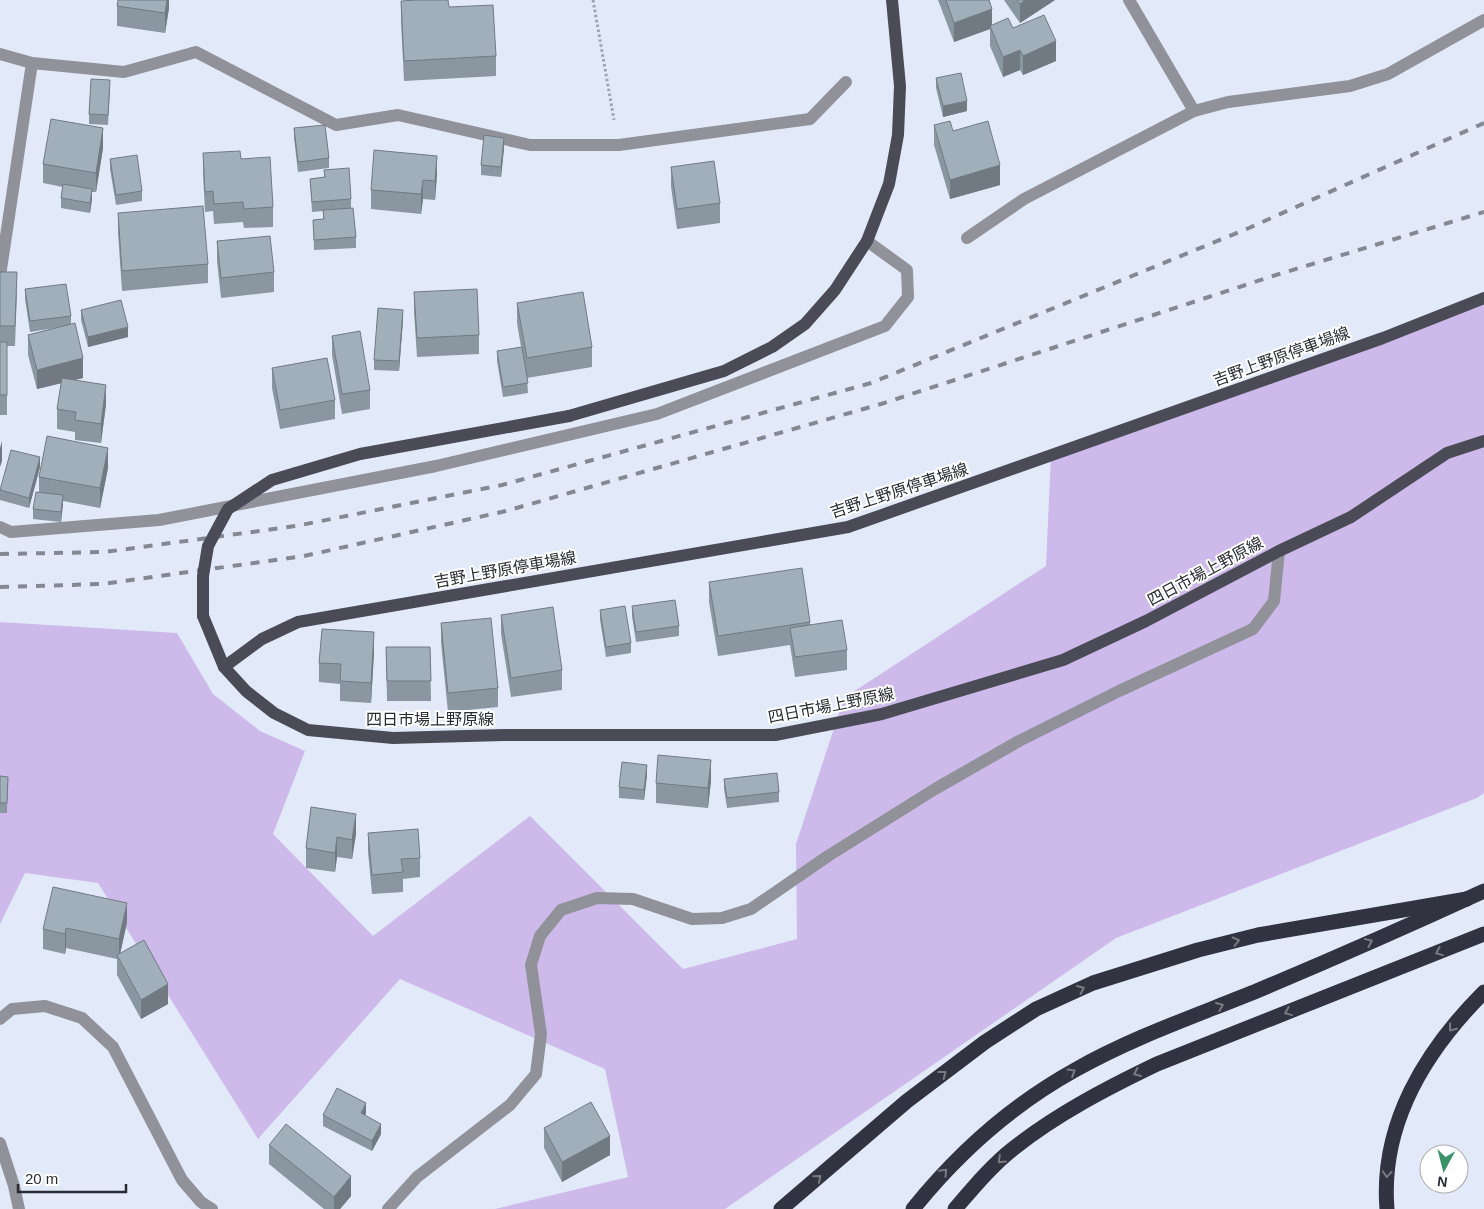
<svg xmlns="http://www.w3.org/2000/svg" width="1484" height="1209" font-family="Arial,'Noto Sans JP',sans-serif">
  <rect width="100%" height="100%" fill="#e2eafa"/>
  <!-- green -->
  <polygon fill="#cdbaea" points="1484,298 1484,793 1477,798 1116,938 725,1209 495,1209 628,1177 605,1069 400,979 258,1139 98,883 25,873 0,924 0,622 177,633 213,694 260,731 305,751 273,834 373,936 530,816 683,969 797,939 796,844 844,698 1046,566 1051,455"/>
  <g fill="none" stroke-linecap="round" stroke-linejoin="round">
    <!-- path -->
    <polyline stroke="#9da3af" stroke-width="3" stroke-dasharray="2.5 2.5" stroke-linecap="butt" points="593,0 614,120"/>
    <!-- minor -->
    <g stroke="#919299" stroke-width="12">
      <polyline points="1129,0 1194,111"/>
      <polyline points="0,54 32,63 124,72 196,52 336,125 398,115 530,145 619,145 810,119 846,82"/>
      <polyline points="967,238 1024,199 1194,111 1228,102 1350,86 1388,74 1484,20"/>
      <polyline points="0,276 32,63"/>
      <polyline points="0,527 11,532 159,520 436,466 657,414 885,326 908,297 907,270 867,241"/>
      <polyline points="0,1019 12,1009 45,1006 82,1018 113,1047 182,1180 201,1202 212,1209"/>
      <polyline points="0,1143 14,1186 19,1209"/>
      <polyline points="388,1209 417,1177 510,1105 536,1074 541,1034 531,965 540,936 561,910 597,898 633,899 692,919 722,918 751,909 828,856 935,789 1019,741 1119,691 1253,629 1274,601 1279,551"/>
    </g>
    <!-- major -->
    <g stroke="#4a4b57" stroke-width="12">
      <polyline points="569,416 724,371 772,347 805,324 835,290 867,241 889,184 898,135 900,86 892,0"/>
      <polyline points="203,616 224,667 246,691 274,713 308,730 393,738 504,735 775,735 882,714 1063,660 1146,621 1279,551 1351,517 1447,453 1484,441"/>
      <polyline points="224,667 262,639 298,622 848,527 1383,338 1484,298"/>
    </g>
    <!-- highway -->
    <g stroke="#323340" stroke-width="15">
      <polyline points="781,1209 907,1101 985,1042 1036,1009 1093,983 1198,950 1258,935 1467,899"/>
      <path d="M913 1209C958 1153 1012 1105 1075 1070 1133 1037 1198 1015 1259 990 1335 958 1410 925 1484 891"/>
      <path d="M955 1209C973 1188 992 1165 1014 1148 1057 1114 1107 1088 1157 1064L1484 934"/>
      <path d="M1387 1209C1380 1124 1426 1050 1484 992"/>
    </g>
    <!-- rail -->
    <g stroke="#838893" stroke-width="4" stroke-dasharray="9 9" stroke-linecap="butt">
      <polyline points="0,554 105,552 296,526 502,485 871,383 1249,228 1484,123"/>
      <polyline points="0,587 102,584 304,556 506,511 881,404 1276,275 1484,212"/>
    </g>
    <!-- major-bridge -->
    <polyline stroke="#4a4b57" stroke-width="12" points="203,616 203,576 208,546 228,509 272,480 360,454 569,416"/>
  </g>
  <!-- wall -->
  <g fill="#8a96a0">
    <polygon points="169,0 169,8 165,33 117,26 117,6"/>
    <polygon points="938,0 989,0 992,25 1013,28 1056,61 1023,75 1020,70 1003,77 990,46 990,29 954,42"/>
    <polygon points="1004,0 1055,0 1020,23"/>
    <polygon points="401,1 449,7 496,56 496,76 404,81 401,21"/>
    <polygon points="936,78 967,111 943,117 936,88"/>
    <polygon points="110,90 108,125 89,124 89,114"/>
    <polygon points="934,125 953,131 1000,185 950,199 934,145"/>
    <polygon points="294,128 329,158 329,168 298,172 294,138"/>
    <polygon points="103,148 96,192 92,192 92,199 90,213 61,208 61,198 63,187 43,183 43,164"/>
    <polygon points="504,148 501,177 481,175 481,165"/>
    <polygon points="203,153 241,159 273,207 273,227 244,228 243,222 214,224 213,211 205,212 203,173"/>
    <polygon points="110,159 142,191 142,201 116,205 110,169"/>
    <polygon points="671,167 720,203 720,223 677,229 671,187"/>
    <polygon points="324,170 351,199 351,208 356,237 356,248 314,250 313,220 323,219 323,211 312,212 310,179 324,177"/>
    <polygon points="437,175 435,200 423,199 421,214 371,209 371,190"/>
    <polygon points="118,213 208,264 208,283 122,291 118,233"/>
    <polygon points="217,241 274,272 274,292 221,298 217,261"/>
    <polygon points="0,272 17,292 15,346 7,346 7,415 0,415"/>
    <polygon points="25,289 71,316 71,324 83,378 74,380 106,404 101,443 75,440 75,432 57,429 57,409 61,383 37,389 28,355 28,335 55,328 30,332 25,299"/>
    <polygon points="414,292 479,335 479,354 417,357 414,312"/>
    <polygon points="517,303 592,347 592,367 527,378 528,393 503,397 497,361 497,351 521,347 517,323"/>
    <polygon points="81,310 128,337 88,347 81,320"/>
    <polygon points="403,320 399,371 374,370 374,360"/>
    <polygon points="332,336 370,390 370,409 342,414 332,355"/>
    <polygon points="272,368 335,400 335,419 280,429 272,388"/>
    <polygon points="40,467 29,508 0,500 0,489"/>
    <polygon points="108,468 100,508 63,501 61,522 33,519 33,509 39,492 39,477"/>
    <polygon points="709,582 810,622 810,624 847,650 847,670 795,677 790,645 718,656 709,602"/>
    <polygon points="632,606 679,626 679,636 636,642 632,616"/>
    <polygon points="600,610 631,643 631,653 606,657 600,620"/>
    <polygon points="501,615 562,670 562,690 511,697 501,634"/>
    <polygon points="441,623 498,688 498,707 448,712 441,643"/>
    <polygon points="386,647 430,647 431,701 387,701"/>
    <polygon points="374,652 371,703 340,701 340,684 319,682 319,663"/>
    <polygon points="647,775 644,800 619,798 619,787"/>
    <polygon points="0,776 8,777 7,813 0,813"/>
    <polygon points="724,779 779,792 779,802 727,808 724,789"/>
    <polygon points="711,780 708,808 656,803 656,783"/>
    <polygon points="311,807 356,834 352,859 337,857 335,872 306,868 306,848"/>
    <polygon points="368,833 420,858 420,877 403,879 403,892 372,894 368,852"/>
    <polygon points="127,922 120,954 168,1004 141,1019 117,975 117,959 66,948 65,954 43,949 43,929"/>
    <polygon points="366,1113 365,1116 381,1134 372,1151 323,1126 323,1115"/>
    <polygon points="544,1128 610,1155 562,1182 544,1148"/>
    <polygon points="269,1145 351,1196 340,1209 324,1209 269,1164"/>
  </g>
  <!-- shaded-wall -->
  <g fill="#717a82">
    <polygon points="167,0 169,0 169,8 165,33 165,13"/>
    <polygon points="1025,0 1055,0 1020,23 1020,4"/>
    <polygon points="992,9 992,28 990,26 990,29 954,42 954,23"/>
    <polygon points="1056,41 1056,61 1023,75 1023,56"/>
    <polygon points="1020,50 1020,70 1003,77 1003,57"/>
    <polygon points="967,101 967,111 943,117 943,106"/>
    <polygon points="103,128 103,148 96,192 96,173"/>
    <polygon points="504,138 504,148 501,177 501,167"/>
    <polygon points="437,156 437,175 435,200 435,181"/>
    <polygon points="1000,165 1000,185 950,199 950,180"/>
    <polygon points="423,180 423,199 421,214 421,194"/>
    <polygon points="92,189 92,199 90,213 90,203"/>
    <polygon points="403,310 403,320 399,371 399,361"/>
    <polygon points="128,327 128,337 88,347 88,337"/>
    <polygon points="83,358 83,378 37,389 37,370"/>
    <polygon points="106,385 106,404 101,443 101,424"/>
    <polygon points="2,441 2,461 0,467 0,448"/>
    <polygon points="108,448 108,468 100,508 100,488"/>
    <polygon points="40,457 40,467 29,508 29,498"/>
    <polygon points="63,495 63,505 61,522 61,512"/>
    <polygon points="374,632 374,652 371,703 371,683"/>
    <polygon points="711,760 711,780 708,808 708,788"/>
    <polygon points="647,765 647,775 644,800 644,790"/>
    <polygon points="356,814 356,834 352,859 352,840"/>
    <polygon points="337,837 337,857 335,872 335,853"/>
    <polygon points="127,903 127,922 119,959 119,939"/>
    <polygon points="66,928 66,948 65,954 65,934"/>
    <polygon points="168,984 168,1004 141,1019 141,1000"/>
    <polygon points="366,1103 366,1113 361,1124 361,1113"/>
    <polygon points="381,1124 381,1134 372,1151 372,1141"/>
    <polygon points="610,1136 610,1155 562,1182 562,1162"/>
    <polygon points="351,1176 351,1196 340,1209 334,1209 334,1197"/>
  </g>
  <!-- building -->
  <g fill="#a1afba" stroke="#717a82">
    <polygon points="118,0 167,0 165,13 117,6"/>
    <polygon points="417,0 448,0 449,7 493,5 496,56 404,61 401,1"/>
    <polygon points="946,0 989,0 992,9 954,23"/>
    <polygon points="1017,0 1025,0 1020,4"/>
    <polygon points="1044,15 1056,41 1023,56 1020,50 1003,57 990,26 1008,18 1013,28"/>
    <polygon points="961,73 967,101 943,106 936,78"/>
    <polygon points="91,79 110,80 108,115 89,114"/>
    <polygon points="51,119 103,128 96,173 43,164"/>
    <polygon points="950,121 953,131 988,121 1000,165 950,180 934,125"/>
    <polygon points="325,125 329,158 298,162 294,128"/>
    <polygon points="484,135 504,138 501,167 481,165"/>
    <polygon points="374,150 437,156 435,181 423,180 421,194 371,190"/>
    <polygon points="240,151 241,159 270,157 273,207 244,209 243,202 214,204 213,191 205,192 203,153"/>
    <polygon points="137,155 142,191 116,195 110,159"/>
    <polygon points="714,161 720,203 677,209 671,167"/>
    <polygon points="349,168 351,199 312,202 310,179 325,177 324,170"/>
    <polygon points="63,184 92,189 90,203 61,198"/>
    <polygon points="203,206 208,264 122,271 118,213"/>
    <polygon points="353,208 356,237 314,240 313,220 324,219 323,210"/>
    <polygon points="270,236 274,272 221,278 217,241"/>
    <polygon points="0,272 17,272 15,326 0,326"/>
    <polygon points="66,284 71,316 30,321 25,289"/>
    <polygon points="477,289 479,335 417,338 414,292"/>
    <polygon points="583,292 592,347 527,358 517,303"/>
    <polygon points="121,300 128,327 88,337 81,310"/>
    <polygon points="378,308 403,310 399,361 374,360"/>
    <polygon points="75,323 83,358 37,370 28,335"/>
    <polygon points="360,331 370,390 342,394 332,336"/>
    <rect x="0" y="342" width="7" height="53"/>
    <polygon points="522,347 528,383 503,387 497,351"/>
    <polygon points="327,358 335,400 280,410 272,368"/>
    <polygon points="62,378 106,385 101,424 75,420 76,412 57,409"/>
    <polygon points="47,436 108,448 100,488 39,477"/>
    <polygon points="11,450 40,457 29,498 0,490"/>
    <polygon points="36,492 63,495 61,512 33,509"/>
    <polygon points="802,568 810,622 718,636 709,582"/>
    <polygon points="675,600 679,626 636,632 632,606"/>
    <polygon points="625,606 631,643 606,647 600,610"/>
    <polygon points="553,607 562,670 511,678 501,615"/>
    <polygon points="491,618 498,688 448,693 441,623"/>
    <polygon points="842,620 847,650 795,657 790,628"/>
    <polygon points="322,629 374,632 371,683 340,681 341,664 319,663"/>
    <polygon points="386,647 430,647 431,681 387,681"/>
    <polygon points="658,755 711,760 708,788 656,783"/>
    <polygon points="622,762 647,765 644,790 619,787"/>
    <polygon points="777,773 779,792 727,798 724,779"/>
    <polygon points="0,776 8,777 7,803 0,803"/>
    <polygon points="311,807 356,814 352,840 337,837 335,853 306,848"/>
    <polygon points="418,829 420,858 401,859 403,872 372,875 368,833"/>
    <polygon points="53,887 127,903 119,939 66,928 65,934 43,929"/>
    <polygon points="144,940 168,984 141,1000 117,955"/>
    <polygon points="337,1088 366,1103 361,1113 381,1124 372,1141 323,1115"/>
    <polygon points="591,1102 610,1136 562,1162 544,1128"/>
    <polygon points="286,1124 351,1176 334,1197 269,1145"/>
  </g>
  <!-- one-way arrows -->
  <defs><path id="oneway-chevron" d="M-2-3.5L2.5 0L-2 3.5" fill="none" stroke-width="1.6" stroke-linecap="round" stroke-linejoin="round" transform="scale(1.25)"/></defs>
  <g stroke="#7a7a83">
    <use href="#oneway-chevron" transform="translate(1236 941) rotate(-14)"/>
    <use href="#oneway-chevron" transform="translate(1369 942) rotate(-24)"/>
    <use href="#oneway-chevron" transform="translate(1439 952) rotate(158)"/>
    <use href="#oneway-chevron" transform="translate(1081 989) rotate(-24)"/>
    <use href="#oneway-chevron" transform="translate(1220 1006) rotate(-23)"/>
    <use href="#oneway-chevron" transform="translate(1288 1012) rotate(158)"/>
    <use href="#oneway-chevron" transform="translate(1452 1028) rotate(129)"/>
    <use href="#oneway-chevron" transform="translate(1072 1072) rotate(-31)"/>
    <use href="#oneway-chevron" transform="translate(1137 1073) rotate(155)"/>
    <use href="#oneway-chevron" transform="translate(943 1074) rotate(-37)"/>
    <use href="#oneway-chevron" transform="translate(1001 1160) rotate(137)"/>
    <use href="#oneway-chevron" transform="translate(944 1172) rotate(-47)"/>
    <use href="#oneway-chevron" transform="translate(1387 1174) rotate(94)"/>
    <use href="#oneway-chevron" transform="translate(818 1178) rotate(-40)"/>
  </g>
  <g text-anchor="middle" stroke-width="4" stroke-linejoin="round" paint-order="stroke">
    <!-- street labels -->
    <g font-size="16" fill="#292c32" stroke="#fff">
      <text transform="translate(1281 356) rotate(-20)" y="6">吉野上野原停車場線</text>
      <text transform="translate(899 490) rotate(-18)" y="6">吉野上野原停車場線</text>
      <text transform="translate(505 569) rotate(-10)" y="6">吉野上野原停車場線</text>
      <text transform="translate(1205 571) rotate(-28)" y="6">四日市場上野原線</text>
      <text transform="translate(831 705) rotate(-11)" y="6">四日市場上野原線</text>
      <text x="430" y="725">四日市場上野原線</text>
    </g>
  </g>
  <!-- north arrow -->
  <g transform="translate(1444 1169) rotate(187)"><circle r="24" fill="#ffffff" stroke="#a9abad"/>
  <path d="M0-4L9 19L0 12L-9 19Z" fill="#3a9266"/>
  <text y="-8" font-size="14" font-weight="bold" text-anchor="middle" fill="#292c32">N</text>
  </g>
  <!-- scale -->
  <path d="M18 1184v8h108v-8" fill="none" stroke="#292c32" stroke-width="2.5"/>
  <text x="25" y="1184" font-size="15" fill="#292c32" stroke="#ffffff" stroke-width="4" paint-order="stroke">20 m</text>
</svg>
